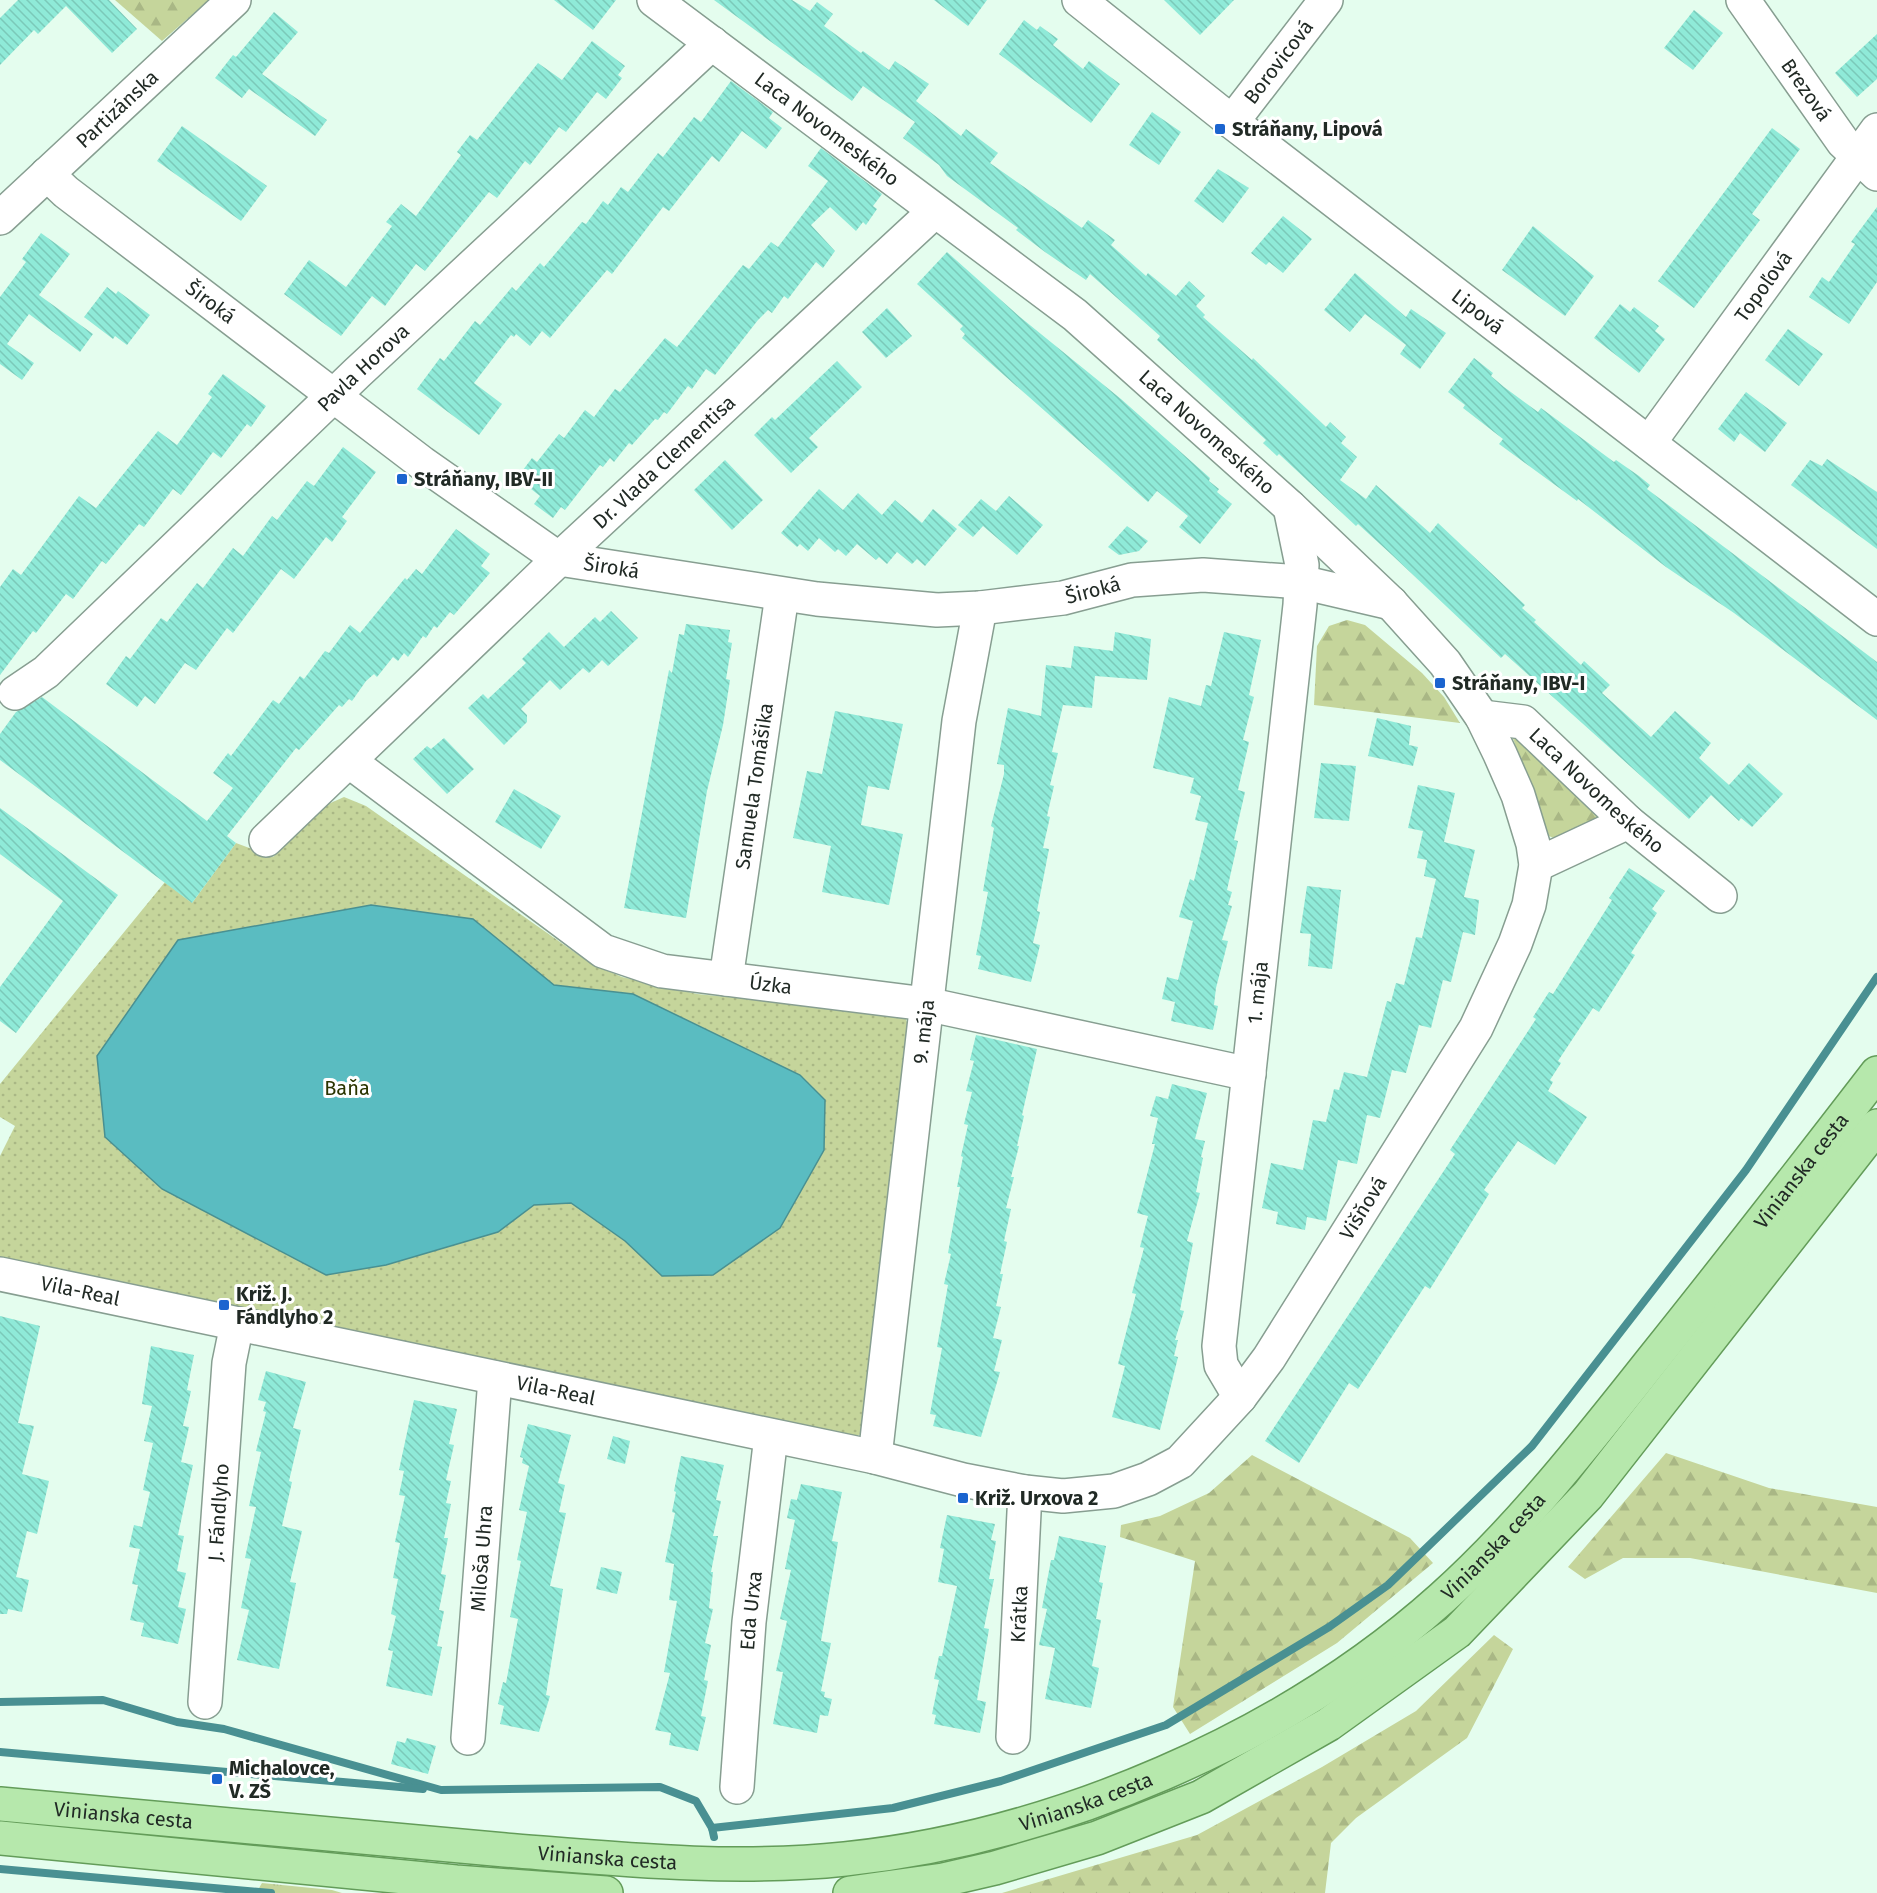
<svg xmlns="http://www.w3.org/2000/svg" width="1877" height="1893" font-family="'Fira Sans',sans-serif">
  <defs>
    <pattern id="grass-tufts" width="24" height="20" patternUnits="userSpaceOnUse" patternTransform="scale(1.5)"><rect width="24" height="20" fill="#c5d59b"/><path d="M3 7l-1-3M5 7V3M7 7l1-3M15 17l-1-3M17 17v-4M19 17l1-3" fill="none" stroke="#a9b785"/></pattern>
    <pattern id="forest-firs" width="22" height="20" patternUnits="userSpaceOnUse" patternTransform="scale(1.5)"><rect width="22" height="20" fill="#c5d59b"/><path d="M5 1l3.5 6h-7zM16 11l3.5 6h-7z" fill="#a9b785"/></pattern>
    <pattern id="park-dots" width="8" height="8" patternUnits="userSpaceOnUse" patternTransform="scale(1.5)"><rect width="8" height="8" fill="#c5d59b"/><path d="M2 2h.1M6 6h.1" fill="none" stroke="#a9b785" stroke-width="1.8" stroke-linecap="round"/></pattern>
    <pattern id="building-back-hatch" width="6" height="6" patternUnits="userSpaceOnUse" patternTransform="scale(1.5)"><rect width="6" height="6" fill="#8fead8"/><path d="M-1 5l2 2M0 0l6 6M5-1l2 2" fill="none" stroke="#7bc9b9"/></pattern>
  </defs>
  <rect width="100%" height="100%" fill="#e4fdee"/>
  <!-- grass -->
  <polygon fill="url(#grass-tufts)" points="262,1883 332,1890 342,1893 256,1893"/>
  <!-- forest -->
  <g fill="url(#forest-firs)">
    <polygon points="115,0 209,0 162,41"/>
    <polygon points="1347,620 1365,625 1422,673 1444,697 1460,723 1314,705 1317,646 1329,626"/>
    <polygon points="1517,735 1603,819 1558,840 1549,836 1512,736"/>
    <polygon points="1666,1453 1769,1488 1877,1507 1877,1593 1690,1558 1623,1558 1585,1579 1568,1567"/>
    <polygon points="1252,1455 1410,1538 1433,1563 1337,1643 1190,1734 1173,1707 1195,1561 1120,1537 1121,1525 1160,1516 1209,1493"/>
    <polygon points="1494,1635 1513,1649 1467,1738 1356,1818 1331,1843 1325,1893 1002,1893 1197,1835 1322,1767 1416,1711"/>
  </g>
  <!-- park -->
  <polygon fill="url(#park-dots)" points="344,797 366,806 590,963 622,977 697,994 904,1015 910,1029 867,1424 861,1434 849,1439 0,1262 0,1156 15,1126 0,1117 0,1084 165,882 192,903 236,843 273,857 324,806"/>
  <!-- water -->
  <polygon fill="#5abcc1" stroke="#499092" stroke-width="1.5" points="371,905 473,919 554,985 633,994 800,1075 825,1100 824,1150 780,1228 713,1275 662,1276 625,1241 571,1203 534,1205 498,1232 386,1265 326,1275 162,1189 105,1137 97,1056 178,940"/>
  <g fill="none" stroke-linecap="round" stroke-linejoin="round">
    <!-- stream -->
    <g stroke="#499092" stroke-width="8">
      <polyline points="0,1702 103,1700 177,1722 224,1729 441,1790 660,1787 696,1801 712,1828 714,1837"/>
      <polyline points="0,1752 423,1789"/>
      <polyline points="712,1828 893,1808 1001,1781 1166,1725 1329,1627 1388,1585 1532,1446 1746,1170 1877,977"/>
      <polyline points="0,1869 271,1893"/>
    </g>
  </g>
  <!-- building -->
  <g fill="url(#building-back-hatch)">
    <polygon points="18,0 109,0 137,29 112,53 66,6 38,34 34,30 0,65 0,18"/>
    <polygon points="554,0 616,0 593,30"/>
    <polygon points="714,0 792,0 810,11 817,2 833,14 824,26 861,53 863,51 889,70 895,61 929,84 916,101 961,136 966,129 998,153 990,163 1082,228 1088,220 1115,240 1111,245 1146,276 1148,273 1176,296 1189,281 1205,296 1196,306 1205,315 1203,317 1252,360 1253,358 1326,427 1330,422 1346,437 1341,443 1357,457 1340,480 1366,499 1376,485 1430,533 1438,523 1525,605 1522,608 1536,620 1534,622 1581,665 1584,661 1610,685 1602,693 1651,737 1675,711 1711,743 1699,758 1729,785 1749,763 1783,794 1752,827 1741,818 1739,821 1711,795 1689,819 1505,654 1501,658 1392,555 1358,524 1356,526 1279,454 1277,456 1263,443 1266,440 1157,340 1160,336 1090,274 1086,280 1045,252 1016,230 1018,228 947,176 939,165 903,138 915,122 863,86 852,101"/>
    <polygon points="934,0 987,0 968,26"/>
    <polygon points="1164,0 1234,0 1200,35"/>
    <polygon points="1694,10 1723,33 1693,70 1664,48"/>
    <polygon points="274,12 298,32 262,74 327,120 315,136 249,89 242,98 215,78 233,55 236,57"/>
    <polygon points="1024,20 1037,30 1040,26 1058,39 1053,45 1083,69 1089,61 1120,84 1091,123 999,54"/>
    <polygon points="1877,34 1877,79 1857,97 1835,73"/>
    <polygon points="592,41 625,66 618,75 622,78 606,99 597,92 566,132 559,127 530,165 525,161 497,198 489,192 425,271 416,264 385,306 372,296 341,336 284,294 309,260 346,287 392,226 386,222 401,204 416,216 461,155 457,152 470,135 477,140 538,63 562,80"/>
    <polygon points="731,81 773,112 769,118 782,128 766,149 742,131 719,162 712,156 669,211 663,207 612,274 607,270 550,338 542,331 530,346 516,334 514,337 511,335 474,383 502,404 479,435 417,389 440,358 444,361 475,321 480,325 512,287 516,291 540,263 544,267 582,222 586,224 603,201 608,205 621,187 628,192 658,153 663,157 694,117 701,122"/>
    <polygon points="1152,112 1181,132 1159,165 1129,145"/>
    <polygon points="182,126 267,186 241,221 157,161"/>
    <polygon points="1772,128 1800,149 1752,214 1760,220 1694,308 1658,281"/>
    <polygon points="821,148 882,194 873,206 877,209 866,225 863,222 856,231 830,207 811,225 835,251 823,268 816,262 788,299 784,296 772,313 768,310 758,320 715,375 706,369 692,389 688,386 667,414 664,412 658,420 655,419 632,445 629,443 614,462 610,458 603,467 600,465 565,510 561,507 553,518 534,504 540,496 517,478 532,458 537,462 559,434 564,438 585,410 594,417 615,389 620,392 665,338 677,347 743,265 749,269 771,242 778,247 828,181 808,166"/>
    <polygon points="1218,169 1249,188 1223,223 1194,201"/>
    <polygon points="1877,207 1877,282 1849,324 1809,297 1822,277 1829,282 1855,244 1851,242"/>
    <polygon points="1283,216 1312,239 1283,273 1269,262 1266,265 1251,253"/>
    <polygon points="1533,226 1594,276 1565,316 1502,270"/>
    <polygon points="41,233 70,254 39,295 93,334 80,352 29,314 7,344 34,363 22,380 0,364 0,297 26,262 22,259"/>
    <polygon points="947,252 1020,317 1121,399 1210,478 1209,481 1219,489 1217,492 1232,504 1200,544 1179,527 1188,516 1157,491 1148,502 962,338 965,334 960,329 963,326 917,284"/>
    <polygon points="1355,273 1406,317 1411,309 1446,333 1420,369 1400,354 1406,345 1365,314 1350,332 1324,310"/>
    <polygon points="107,287 116,294 118,291 150,315 127,345 115,336 113,339 84,317"/>
    <polygon points="1620,304 1630,312 1634,307 1659,326 1655,331 1665,339 1639,373 1594,338"/>
    <polygon points="887,308 912,336 886,358 862,332"/>
    <polygon points="1788,329 1823,354 1799,386 1765,360"/>
    <polygon points="1474,358 1493,373 1491,376 1504,387 1538,412 1541,408 1614,462 1616,460 1639,476 1650,485 1647,489 1877,662 1877,720 1734,613 1666,567 1578,499 1577,501 1499,444 1503,439 1463,408 1465,405 1448,392"/>
    <polygon points="837,361 862,387 809,438 818,447 791,473 754,435 772,417 775,420"/>
    <polygon points="223,374 266,406 251,427 247,424 221,458 213,452 181,495 173,489 144,527 139,524 106,564 102,561 73,599 66,594 36,633 33,631 0,675 0,587 13,569 21,575 79,496 96,508 158,431 177,445 212,397 208,394"/>
    <polygon points="1746,392 1787,423 1765,452 1740,433 1734,442 1718,429"/>
    <polygon points="343,447 376,472 342,517 347,521 332,542 326,537 294,579 281,569 233,633 227,628 196,670 185,663 155,704 145,696 137,707 106,684 126,656 130,659 161,618 167,622 197,583 203,588 233,548 243,556 272,516 277,520 307,481 314,486"/>
    <polygon points="1827,459 1877,492 1877,549 1791,485 1810,460 1822,466"/>
    <polygon points="725,460 763,500 732,530 694,490"/>
    <polygon points="819,489 843,510 858,493 882,515 895,500 922,523 933,509 957,529 925,566 917,559 912,564 897,552 887,564 879,557 876,560 857,544 846,556 838,549 835,552 819,538 808,551 800,544 797,547 781,533"/>
    <polygon points="1009,496 1043,525 1017,555 983,526 973,537 958,525 981,499 996,511"/>
    <polygon points="1127,526 1148,541 1139,551 1119,555 1108,547"/>
    <polygon points="456,529 490,554 481,566 490,573 454,615 450,612 437,628 434,626 426,638 423,636 408,657 404,653 398,661 393,657 377,677 374,674 366,681 352,701 349,699 342,707 339,705 299,750 296,748 227,836 236,843 192,903 0,760 0,734 16,712 42,697 207,821 233,788 213,773 228,753 231,756 273,700 279,704 300,676 304,679 325,651 329,653 350,625 360,633 405,578 407,580 416,569 422,574"/>
    <polygon points="611,611 638,638 608,666 602,660 589,673 583,668 560,690 550,680 521,709 527,715 527,722 504,745 468,708 483,694 488,699 526,663 522,659 549,632 564,647 595,617 600,622"/>
    <polygon points="686,624 730,630 728,642 732,643 726,679 730,680 723,725 707,791 686,918 624,908 669,670 672,673 679,634 684,635"/>
    <polygon points="1115,632 1151,639 1147,680 1095,676 1092,708 1063,705 1052,752 1058,753 1050,785 1054,786 1047,816 1050,817 1043,848 1049,849 1037,911 1040,912 1033,943 1040,945 1031,982 978,969 981,956 976,955 988,892 983,891 994,828 991,826 1004,774 1004,765 997,764 1008,708 1041,716 1046,665 1071,668 1074,646 1113,651"/>
    <polygon points="1224,632 1261,640 1249,695 1254,697 1243,740 1249,742 1238,790 1245,792 1234,840 1238,841 1227,890 1232,892 1228,905 1232,906 1222,940 1228,941 1216,988 1214,1005 1218,1006 1213,1030 1171,1021 1175,1002 1162,999 1167,977 1178,980 1193,921 1179,917 1190,879 1194,881 1208,823 1195,820 1201,796 1190,793 1194,778 1153,768 1169,697 1201,706 1206,685 1211,686"/>
    <polygon points="835,711 903,724 889,790 868,786 861,825 903,834 889,905 822,892 831,846 793,838 807,771 822,774"/>
    <polygon points="1377,718 1411,726 1409,745 1418,747 1413,766 1368,756"/>
    <polygon points="444,738 474,769 447,794 413,759 427,746 431,749"/>
    <polygon points="1321,763 1356,766 1349,821 1314,818"/>
    <polygon points="1418,785 1455,793 1444,842 1475,850 1464,897 1479,900 1475,935 1463,932 1451,982 1443,980 1431,1028 1419,1025 1406,1073 1392,1070 1380,1118 1367,1115 1357,1164 1338,1160 1326,1221 1307,1217 1305,1230 1276,1224 1278,1212 1262,1208 1271,1163 1303,1170 1313,1120 1326,1122 1334,1089 1339,1090 1344,1072 1367,1077 1387,1001 1391,1002 1396,983 1404,985 1416,937 1422,938 1436,879 1424,876 1427,860 1417,858 1423,831 1408,828"/>
    <polygon points="514,789 561,816 541,849 495,822"/>
    <polygon points="0,808 118,895 16,1033 0,1021 0,987 63,901 0,854"/>
    <polygon points="1629,868 1665,891 1652,909 1657,913 1631,953 1635,955 1599,1012 1593,1008 1558,1061 1561,1063 1550,1080 1553,1082 1548,1091 1587,1117 1555,1165 1518,1141 1484,1190 1489,1194 1430,1289 1425,1286 1358,1389 1349,1383 1299,1463 1265,1441 1455,1154 1450,1150 1536,1019 1533,1017 1549,992 1553,994 1612,900 1609,898"/>
    <polygon points="1307,886 1341,890 1332,969 1308,966 1311,934 1300,933"/>
    <polygon points="976,1035 1037,1049 1022,1115 1024,1116 1017,1146 1019,1146 1011,1177 1014,1177 1006,1208 1011,1209 1004,1241 1007,1242 1000,1274 1003,1274 996,1306 1001,1307 993,1338 1002,1340 994,1371 1000,1372 981,1437 933,1426 936,1415 930,1414 942,1348 937,1347 948,1285 944,1284 951,1254 948,1253 960,1187 957,1187 963,1157 961,1156 968,1125 964,1124 972,1092 966,1091 974,1061 970,1060"/>
    <polygon points="1172,1084 1207,1093 1195,1139 1205,1141 1201,1157 1203,1158 1196,1192 1200,1193 1187,1241 1193,1243 1180,1310 1184,1311 1175,1340 1178,1340 1174,1356 1178,1357 1160,1430 1112,1417 1125,1366 1118,1364 1136,1294 1132,1293 1144,1248 1140,1247 1148,1216 1137,1213 1155,1144 1152,1144 1158,1118 1150,1116 1156,1096 1168,1099"/>
    <polygon points="0,1316 40,1326 18,1423 34,1426 22,1474 49,1481 37,1534 27,1531 16,1577 29,1580 22,1612 8,1609 7,1614 0,1614"/>
    <polygon points="151,1346 194,1355 187,1390 191,1391 183,1426 189,1427 181,1462 193,1465 178,1535 184,1536 177,1571 186,1573 178,1607 186,1609 178,1644 141,1636 144,1623 130,1620 138,1585 132,1584 140,1549 129,1547 134,1525 142,1527 150,1492 143,1490 153,1443 144,1441 152,1406 142,1404"/>
    <polygon points="266,1371 306,1382 293,1428 301,1430 289,1481 292,1482 282,1526 302,1531 290,1582 296,1583 279,1669 237,1660 249,1610 241,1608 251,1559 245,1558 256,1507 249,1506 261,1452 256,1451 266,1412 263,1411 266,1402 258,1400"/>
    <polygon points="414,1400 457,1409 449,1444 454,1445 446,1480 451,1481 446,1503 451,1504 444,1538 448,1538 441,1574 446,1575 439,1610 444,1611 437,1646 442,1647 432,1696 386,1686 393,1651 388,1650 396,1616 391,1614 398,1579 393,1578 400,1543 395,1542 405,1496 399,1495 404,1471 399,1470"/>
    <polygon points="528,1424 571,1435 558,1483 565,1485 559,1512 566,1513 550,1586 563,1589 546,1695 550,1696 539,1732 500,1724 504,1706 498,1704 503,1682 506,1683 518,1619 510,1617 521,1561 517,1560 527,1512 519,1510 529,1466 522,1463 523,1458 520,1457"/>
    <polygon points="613,1436 630,1441 625,1464 607,1459"/>
    <polygon points="681,1456 724,1465 716,1500 721,1501 713,1536 718,1536 711,1572 713,1572 709,1608 713,1609 705,1643 711,1645 704,1680 708,1681 701,1716 706,1717 698,1751 669,1745 671,1733 655,1730 670,1673 664,1672 677,1601 669,1600 674,1564 665,1562 675,1513 672,1512 676,1492 674,1491"/>
    <polygon points="801,1484 842,1492 832,1541 838,1542 821,1641 831,1643 821,1691 825,1692 824,1697 832,1699 828,1716 820,1715 817,1733 773,1724 783,1672 776,1671 787,1621 780,1619 791,1570 785,1569 795,1520 787,1518 791,1499 797,1500"/>
    <polygon points="947,1515 995,1524 991,1540 996,1541 989,1579 994,1579 984,1628 989,1629 977,1700 986,1702 980,1733 934,1724 936,1715 932,1714 939,1680 934,1679 939,1656 942,1656 957,1586 938,1582 944,1549 940,1548"/>
    <polygon points="1059,1536 1106,1546 1099,1582 1103,1583 1096,1619 1101,1620 1092,1666 1099,1668 1091,1708 1045,1699 1055,1648 1039,1645 1047,1609 1042,1608 1051,1560 1054,1560"/>
    <polygon points="601,1567 622,1572 617,1594 596,1589"/>
    <polygon points="407,1738 436,1746 428,1774 391,1764 397,1741 405,1743"/>
  </g>
  <g fill="none" stroke-linecap="round" stroke-linejoin="round">
    <defs>
      <g id="minor">
        <path id="s1" d="M1079 0 1232 122 1877 619"/>
        <path id="s2" d="M1743 0 1843 142 1877 174"/>
        <path id="s3" d="M1232 122 1326 0"/>
        <path id="s4" d="M47 174 66 192 422 463 559 559 817 599 937 610 980 608 1063 598 1132 580 1203 575 1301 582 1391 603"/>
        <path id="s5" d="M0 218 234 0"/>
        <path id="s6" d="M1649 443 1877 130"/>
        <path id="s7" d="M15 693 46 672 357 373 712 43"/>
        <path id="s8" d="M1482 717 1523 722 1628 822 1720 896"/>
        <path id="s9" d="M349 761 603 951 662 971 926 1004 1249 1074"/>
        <path id="s10" d="M266 840 559 559 935 211"/>
        <polyline points="1536,865 1628,822"/>
        <path id="s11" d="M726 979 782 595"/>
        <path id="s12" d="M0 1274 875 1457 963 1480 1025 1492 1063 1496 1114 1491 1148 1479 1180 1462 1240 1397 1269 1358 1476 1028 1515 944 1529 905 1536 865 1533 844 1518 795 1500 754 1482 717 1445 663 1391 603 1290 507 1075 315 654 0"/>
        <path id="s13" d="M1240 1397 1221 1365 1219 1346 1300 605 1302 565 1290 507"/>
        <path id="s14" d="M875 1457 959 721 980 608"/>
        <path id="s15" d="M205 1702 229 1363 237 1324"/>
        <path id="s16" d="M1013 1737 1025 1492"/>
        <path id="s17" d="M468 1738 495 1378"/>
        <path id="s18" d="M737 1787 749 1622 771 1436"/>
      </g>
      <g id="major">
        <path id="s19" d="M0 1804C168 1819 336 1836 505 1850 618 1859 732 1871 845 1859 1055 1837 1285 1739 1442 1598 1522 1526 1587 1442 1653 1359 1729 1264 1803 1169 1877 1073"/>
        <polyline points="0,1838 456,1882 606,1893"/>
        <polyline points="850,1893 943,1880 995,1868 1097,1838 1201,1797 1329,1724 1457,1632 1588,1495 1877,1126"/>
      </g>
    </defs>
    <!-- minor casing -->
    <use href="#minor" stroke="#879e91" stroke-width="36"/>
    <!-- major casing -->
    <use href="#major" stroke="#639c59" stroke-width="36"/>
    <!-- minor -->
    <use href="#minor" stroke="#fff" stroke-width="33"/>
    <!-- major -->
    <use href="#major" stroke="#b6e8ac" stroke-width="33"/>
  </g>
  <!-- markers -->
  <g fill="#1b64cf" stroke="#fff" stroke-width="2">
    <rect x="1214" y="123" width="12" height="12" rx="3"/>
    <rect x="396" y="473" width="12" height="12" rx="3"/>
    <rect x="1434" y="677" width="12" height="12" rx="3"/>
    <rect x="218" y="1299" width="12" height="12" rx="3"/>
    <rect x="957" y="1492" width="12" height="12" rx="3"/>
    <rect x="211" y="1773" width="12" height="12" rx="3"/>
  </g>
  <g text-anchor="middle" stroke-width="6" stroke-linejoin="round" paint-order="stroke">
    <!-- street labels -->
    <g font-size="20" fill="#212a25" stroke="#fff">
      <text dy="7" stroke="none"><textPath href="#s3" startOffset="76">Borovicová</textPath></text>
      <text dy="7" stroke="none"><textPath href="#s2" startOffset="110">Brezová</textPath></text>
      <text dy="7" stroke="none"><textPath href="#s5" startOffset="160">Partizánska</textPath></text>
      <text transform="translate(827 129) rotate(37)" y="7">Laca Novomeského</text>
      <text dy="7" stroke="none"><textPath href="#s6" startOffset="194">Topoľová</textPath></text>
      <text dy="7" stroke="none"><textPath href="#s4" startOffset="208">Široká</textPath></text>
      <text dy="7" stroke="none"><textPath href="#s1" startOffset="506">Lipová</textPath></text>
      <text dy="7" stroke="none"><textPath href="#s7" startOffset="477">Pavla Horova</textPath></text>
      <text transform="translate(1207 432) rotate(42)" y="7">Laca Novomeského</text>
      <text dy="7" stroke="none"><textPath href="#s10" startOffset="549">Dr. Vlada Clementisa</textPath></text>
      <text dy="7" stroke="none"><textPath href="#s4" startOffset="694">Široká</textPath></text>
      <text dy="7" stroke="none"><textPath href="#s4" startOffset="1180">Široká</textPath></text>
      <text dy="7" stroke="none"><textPath href="#s11" startOffset="195">Samuela Tomášika</textPath></text>
      <text dy="7" stroke="none"><textPath href="#s8" startOffset="142">Laca Novomeského</textPath></text>
      <text dy="7" stroke="none"><textPath href="#s9" startOffset="489">Úzka</textPath></text>
      <text dy="7" stroke="none"><textPath href="#s13" startOffset="412">1. mája</textPath></text>
      <text dy="7" stroke="none"><textPath href="#s14" startOffset="428">9. mája</textPath></text>
      <text dy="7" stroke="none"><textPath href="#s19" startOffset="2068">Vinianska cesta</textPath></text>
      <text dy="7" stroke="none"><textPath href="#s12" startOffset="1524">Višňová</textPath></text>
      <text dy="7" stroke="none"><textPath href="#s12" startOffset="82">Vila-Real</textPath></text>
      <text dy="7" stroke="none"><textPath href="#s12" startOffset="568">Vila-Real</textPath></text>
      <text dy="7" stroke="none"><textPath href="#s15" startOffset="190">J. Fándlyho</textPath></text>
      <text dy="7" stroke="none"><textPath href="#s19" startOffset="1582">Vinianska cesta</textPath></text>
      <text dy="7" stroke="none"><textPath href="#s17" startOffset="180">Miloša Uhra</textPath></text>
      <text dy="7" stroke="none"><textPath href="#s18" startOffset="177">Eda Urxa</textPath></text>
      <text dy="7" stroke="none"><textPath href="#s16" startOffset="123">Krátka</textPath></text>
      <text dy="7" stroke="none"><textPath href="#s19" startOffset="1096">Vinianska cesta</textPath></text>
      <text dy="7" stroke="none"><textPath href="#s19" startOffset="124">Vinianska cesta</textPath></text>
      <text dy="7" stroke="none"><textPath href="#s19" startOffset="610">Vinianska cesta</textPath></text>
    </g>
    <!-- poi labels -->
    <g font-size="20" font-weight="bold" fill="#212a25" stroke="#fff" text-anchor="start">
      <text x="1232" y="136">Stráňany, Lipová</text>
      <text x="414" y="486">Stráňany, IBV-II</text>
      <text x="1452" y="690">Stráňany, IBV-I</text>
      <text x="236" y="1301">Križ. J.<tspan x="236" dy="23">Fándlyho 2</tspan></text>
      <text x="975" y="1505">Križ. Urxova 2</text>
      <text x="229" y="1775">Michalovce,<tspan x="229" dy="23">V. ZŠ</tspan></text>
    </g>
    <!-- park labels -->
    <g font-size="20" fill="#2b3500" stroke="#fff">
      <text x="347" y="1095">Baňa</text>
    </g>
  </g>
</svg>
